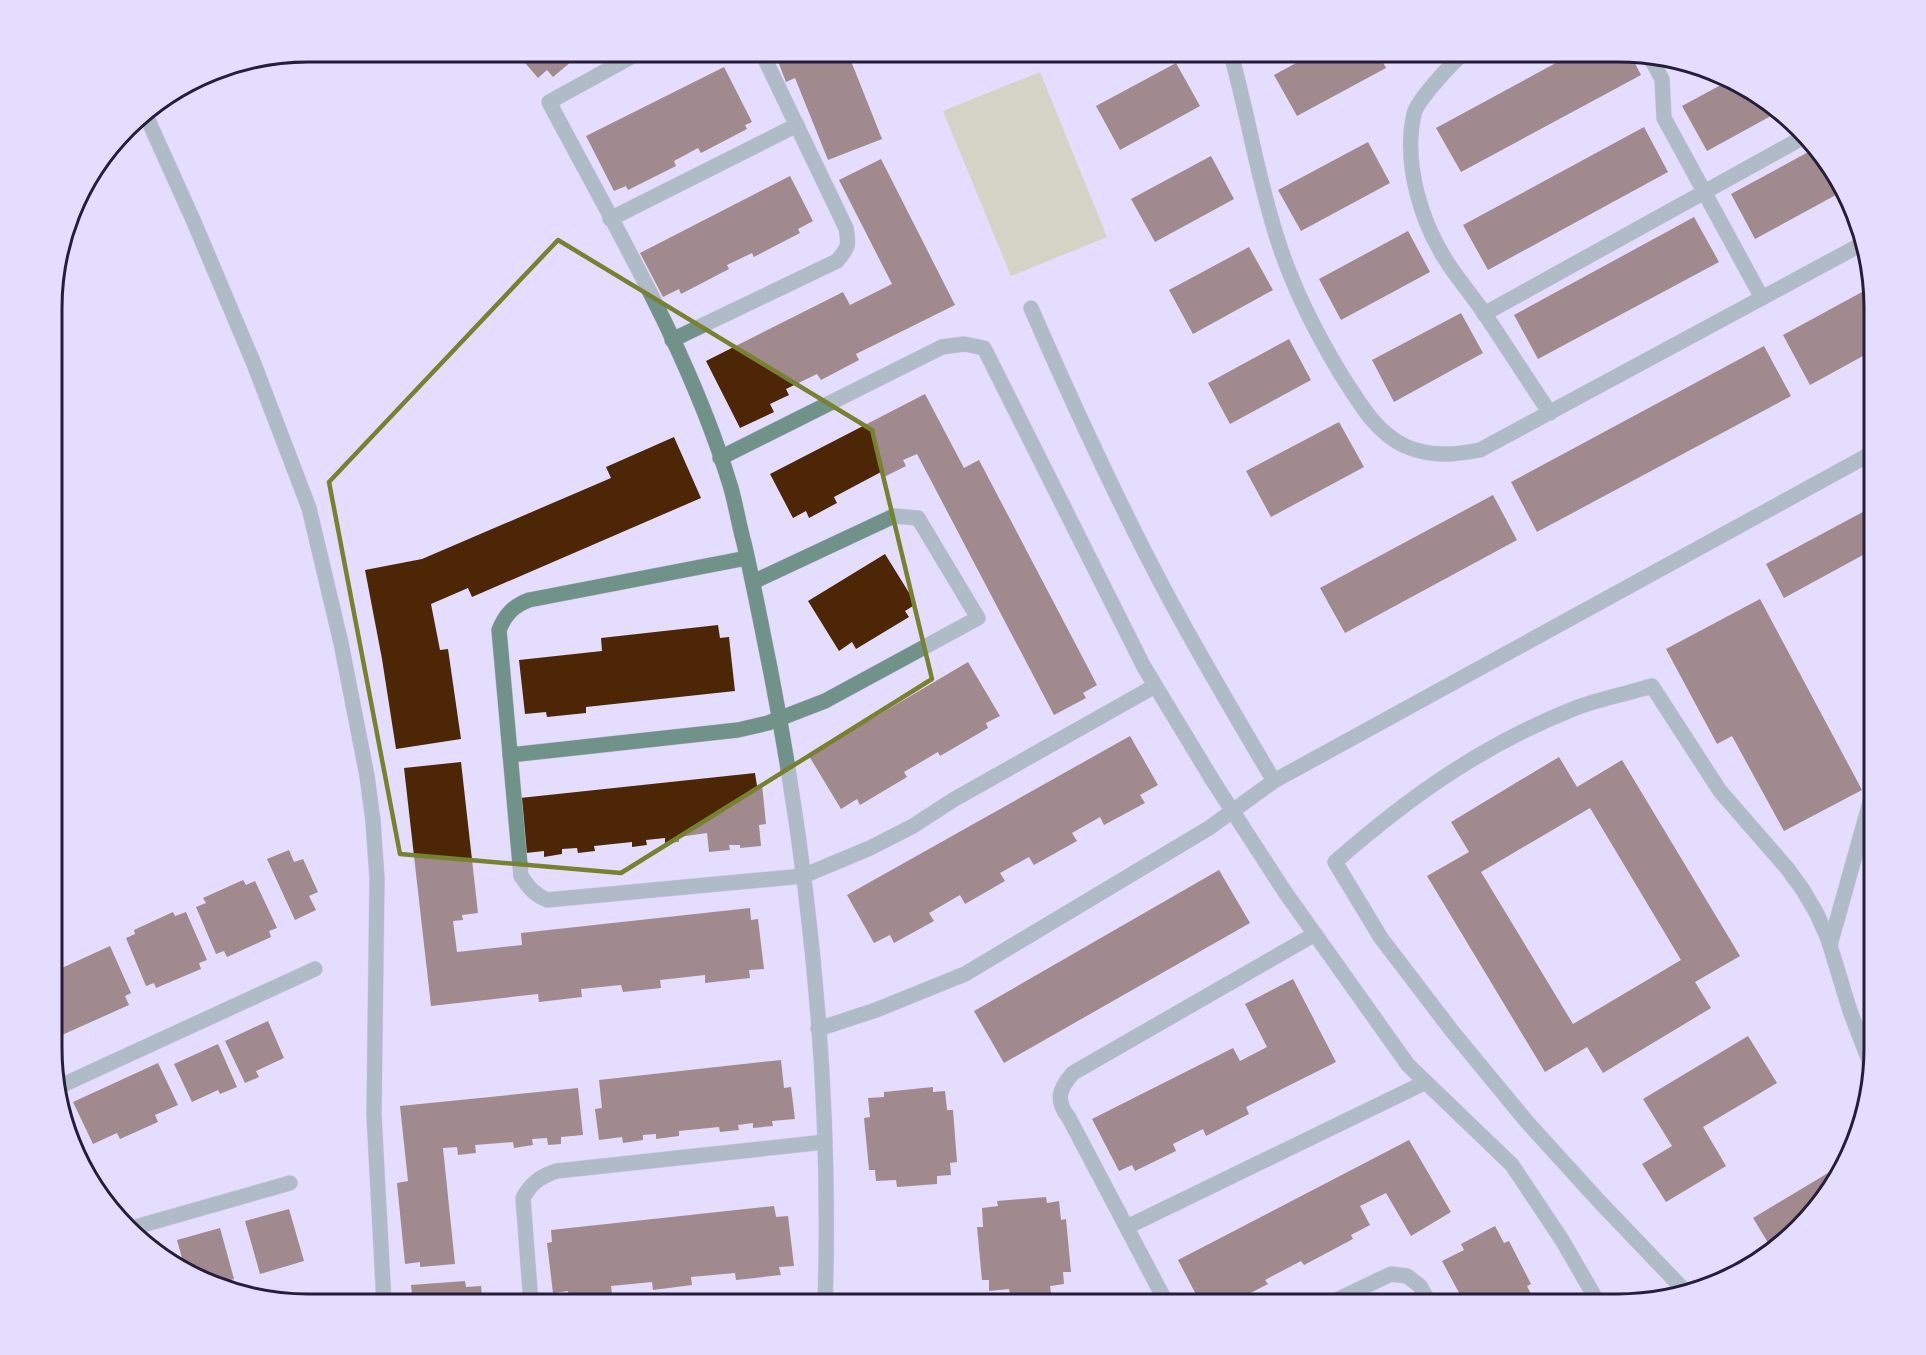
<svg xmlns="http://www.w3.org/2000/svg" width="1926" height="1355" font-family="Spectral,serif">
  <rect width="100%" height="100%" fill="#e5ddfd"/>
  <!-- green -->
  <polygon fill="#bcc784" points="1040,72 1107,237 1011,276 943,111"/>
  <!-- building -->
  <g fill="#4d2705" fill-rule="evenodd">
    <polygon points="515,51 584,51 553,77 547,70 538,78"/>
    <polygon points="774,51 847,51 882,139 828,160 795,78 786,82"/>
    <polygon points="1079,51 1096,51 1083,58"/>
    <polygon points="1318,51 1377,51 1386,68 1297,116 1274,75"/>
    <polygon points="1576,52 1629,52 1641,75 1461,172 1436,128"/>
    <polygon points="1176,63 1200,106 1120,150 1096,106"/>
    <polygon points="724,67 752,122 745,125 747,129 701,153 698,148 674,161 676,166 628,190 626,186 614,191 586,136"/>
    <polygon points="1730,80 1774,104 1780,111 1707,151 1682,106"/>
    <polygon points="1644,127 1668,172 1488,270 1463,225"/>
    <polygon points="1368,142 1390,183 1301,231 1278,190"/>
    <polygon points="1812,150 1845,190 1755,239 1731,194"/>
    <polygon points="1211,156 1234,199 1155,242 1131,199"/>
    <polygon points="881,159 955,305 856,354 859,360 821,380 817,374 786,389 789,395 770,404 774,412 740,428 706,361 843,292 850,305 892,284 839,180"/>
    <polygon points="790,176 813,221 798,229 800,233 754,257 752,253 727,265 729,269 681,294 679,289 663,297 640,253"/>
    <polygon points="1694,217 1719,262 1538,359 1514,315"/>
    <polygon points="1408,231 1430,272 1341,320 1319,279"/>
    <polygon points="1249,247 1273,290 1193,334 1169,290"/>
    <polygon points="1873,286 1874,350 1810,385 1783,335"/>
    <polygon points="1461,313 1483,353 1394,402 1372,360"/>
    <polygon points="1289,339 1311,380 1230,424 1208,383"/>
    <polygon points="1764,346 1791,396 1537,532 1511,482"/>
    <polygon points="925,394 964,468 979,460 1097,685 1083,693 1086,698 1054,715 917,454 903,460 906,466 884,477 881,472 834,497 837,503 809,518 806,511 793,518 770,474"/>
    <polygon points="1339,422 1364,467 1271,517 1246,471"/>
    <polygon points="674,437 701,498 472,597 468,588 431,604 440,650 448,649 461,739 396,749 382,659 365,570 422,559 611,478 606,467"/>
    <polygon points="1493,495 1517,540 1345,633 1320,588"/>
    <polygon points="1874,506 1874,549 1784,598 1766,564"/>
    <polygon points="885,554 916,604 905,611 909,617 856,649 852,642 839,651 808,601"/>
    <polygon points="1760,599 1862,790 1784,831 1732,736 1717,744 1666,649"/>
    <polygon points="718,625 720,638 729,637 735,691 586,707 586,713 547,717 546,712 525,714 519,660 602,651 601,638"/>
    <polygon points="968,662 1000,716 986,723 988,728 940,756 938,752 904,772 907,777 860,805 857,799 841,809 809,756"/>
    <polygon points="1130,736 1158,785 1140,795 1145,803 1104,825 1100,817 1072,833 1077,841 1034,865 1029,857 1000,873 1005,881 965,904 960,895 929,913 934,921 894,943 890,935 874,943 847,895"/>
    <path d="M1559 757 1577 787 1622 760 1740 956 1695 982 1711 1008 1603 1073 1587 1047 1545 1072 1427 876 1469 852 1451 822ZM1590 808 1681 960 1573 1024 1481 872Z"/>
    <polygon points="461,762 478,913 462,915 463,920 453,921 457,952 522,945 521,933 750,908 751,920 758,919 764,969 749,970 750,978 705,983 705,975 660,980 661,988 623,992 621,985 581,989 582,997 539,1002 538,994 431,1006 404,768"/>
    <polygon points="755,773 757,786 762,785 766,824 759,825 761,846 740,848 740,845 729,845 730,850 709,852 707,833 679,837 679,842 665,843 665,838 646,840 647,845 632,847 632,842 594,846 595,851 578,853 577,848 562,849 562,854 544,857 544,851 526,853 520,798"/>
    <polygon points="289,850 294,862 303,859 318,892 309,896 316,910 295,920 267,859"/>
    <polygon points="1219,870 1250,923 1004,1063 974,1011"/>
    <polygon points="243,880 246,885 255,881 277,928 269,931 271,937 227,957 224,951 216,954 196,907 206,903 203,898"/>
    <polygon points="173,912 175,916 186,912 207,960 199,963 201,969 156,988 154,983 146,986 126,938 135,934 134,930"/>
    <polygon points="1874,943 1874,978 1865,976"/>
    <polygon points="110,946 131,993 125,996 129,1005 53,1039 53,972"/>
    <polygon points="1293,979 1336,1062 1246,1107 1249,1114 1206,1136 1203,1129 1173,1144 1176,1151 1135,1171 1132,1165 1119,1171 1092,1119 1233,1048 1240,1061 1267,1047 1245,1004"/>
    <polygon points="268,1021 284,1058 256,1071 259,1077 245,1083 225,1041"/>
    <polygon points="1748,1036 1777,1083 1703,1127 1726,1166 1666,1202 1642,1164 1672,1146 1643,1099"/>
    <polygon points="218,1044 237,1087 220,1094 218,1090 192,1102 174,1064"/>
    <polygon points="781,1060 784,1088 791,1087 795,1119 772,1121 773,1126 753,1128 753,1123 738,1125 739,1130 720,1132 719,1127 679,1131 679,1136 656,1139 656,1134 643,1135 643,1140 623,1143 622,1137 599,1140 595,1109 602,1108 599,1080"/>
    <polygon points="158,1063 178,1105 155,1115 158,1122 120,1139 117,1133 93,1144 73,1102"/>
    <polygon points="933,1087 933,1092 945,1091 947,1110 953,1110 957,1162 950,1163 951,1175 937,1176 937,1184 897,1187 896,1180 876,1181 875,1170 869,1170 864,1118 870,1117 868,1098 884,1097 884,1092"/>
    <polygon points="578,1088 583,1135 561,1137 561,1144 548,1145 547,1138 532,1139 533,1145 514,1148 513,1142 475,1145 476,1153 458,1155 457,1147 443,1148 455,1264 420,1267 420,1262 405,1264 397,1183 408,1181 400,1106"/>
    <polygon points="63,1109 64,1109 83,1150 78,1153"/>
    <polygon points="1409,1140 1451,1212 1411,1236 1386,1193 1360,1206 1370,1225 1351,1235 1353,1239 1304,1265 1301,1261 1265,1280 1268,1284 1229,1304 1201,1304 1178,1260"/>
    <polygon points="1843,1164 1822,1203 1770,1246 1753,1218"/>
    <polygon points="1046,1197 1047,1203 1059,1201 1061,1220 1066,1219 1071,1272 1063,1272 1064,1284 1050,1286 1051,1293 1010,1297 1009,1289 989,1291 989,1280 982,1280 977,1227 983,1227 982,1208 998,1206 997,1201"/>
    <polygon points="774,1206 776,1217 788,1216 794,1266 779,1267 781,1275 736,1280 735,1273 691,1277 692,1285 653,1290 652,1282 611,1286 612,1294 569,1299 568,1291 553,1293 547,1243 552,1242 551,1230"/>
    <polygon points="289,1209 304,1261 260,1274 245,1221"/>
    <polygon points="1495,1226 1504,1243 1509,1241 1531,1284 1527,1286 1536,1304 1465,1304 1442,1261 1464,1250 1461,1244"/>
    <polygon points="220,1228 234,1279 215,1285 185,1269 177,1240"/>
    <polygon points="159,1241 164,1257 152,1251 146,1245"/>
    <polygon points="465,1281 466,1287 481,1286 483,1304 413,1304 411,1285"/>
  </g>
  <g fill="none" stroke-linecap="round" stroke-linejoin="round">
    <defs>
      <g id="minor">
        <path d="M642 51 549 102C615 227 690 352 731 488 736 506 739 525 744 543 754 586 762 629 771 673 811 880 832 1093 825 1304"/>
        <path d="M1230 51C1247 110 1256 170 1274 228 1289 280 1314 330 1342 376 1359 402 1375 432 1405 446 1430 457 1454 455 1480 450L1862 244"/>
        <path d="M1466 51C1453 62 1417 100 1414 114 1403 163 1421 222 1447 262 1458 279 1471 294 1482 310 1505 344 1527 379 1550 413"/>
        <polyline points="1649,55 1662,79 1664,118 1762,298"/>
        <polyline points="144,111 194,222 254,364 309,508 341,643 367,776 373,821 377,878 374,1115 384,1304"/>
        <polyline points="610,219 797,125"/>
        <path d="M1031 308C1072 402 1115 496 1163 587 1198 653 1236 717 1274 781"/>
        <polyline points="1484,314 1802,138"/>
        <path d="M672 340 837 261C849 247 849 245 846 228L761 51"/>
        <polyline points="720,458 942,347 964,344 984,348 1144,667 1213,781 1285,892 1408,1065 1512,1165 1562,1240 1599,1304"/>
        <path d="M747 558 529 600C513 606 505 615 499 630L521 876C529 888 534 894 547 900L803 876 870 848 913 826 953 800 1155 686"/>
        <polyline points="510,755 738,730 768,723 825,701 978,618 918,518 894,516 753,582"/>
        <polyline points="1830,945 1874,788"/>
        <polyline points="818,1029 876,1010 965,974 1209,828 1274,781 1874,452"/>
        <polyline points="56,1088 315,969"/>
        <polyline points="1127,1227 1426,1082"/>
        <polyline points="132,1228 290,1183"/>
        <path d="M1683 1289 1598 1200 1527 1122 1452 1031 1381 938 1335 862C1409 797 1481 746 1573 709 1598 699 1626 694 1652 686L1720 791 1787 868 1803 890 1817 914 1828 939 1850 1011 1873 1071"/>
        <path d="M531 1304 523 1198C531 1183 541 1176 557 1171L825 1142"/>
        <path d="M1167 1304 1069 1118C1055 1100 1059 1089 1073 1073L1315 934"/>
        <polyline points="1328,1304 1391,1274 1407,1276 1420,1286 1430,1304"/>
      </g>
    </defs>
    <!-- minor casing -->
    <use href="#minor" stroke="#c3bada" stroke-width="16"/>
    <!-- minor -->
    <use href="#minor" stroke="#709288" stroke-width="15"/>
  </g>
  <!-- marked area -->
  <path d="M0 0H1926V1355H0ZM558 240 872 430 932 679 621 873 400 854 329 482Z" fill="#e5ddfd" fill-opacity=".55" fill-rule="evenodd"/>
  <path fill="none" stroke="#77822f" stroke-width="4.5" stroke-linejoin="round" d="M558 240 872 430 932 679 621 873 400 854 329 482Z"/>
  <!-- crop -->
  <path d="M0 0H1926V1355H0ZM308 62H1618A246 246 0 0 1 1864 308V1048A246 246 0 0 1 1618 1294H308A246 246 0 0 1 62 1048V308A246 246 0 0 1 308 62Z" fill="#e5ddfd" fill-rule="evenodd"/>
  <path fill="none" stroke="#261d3b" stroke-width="3" d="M308 62H1618A246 246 0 0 1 1864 308V1048A246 246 0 0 1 1618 1294H308A246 246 0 0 1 62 1048V308A246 246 0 0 1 308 62Z"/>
</svg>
